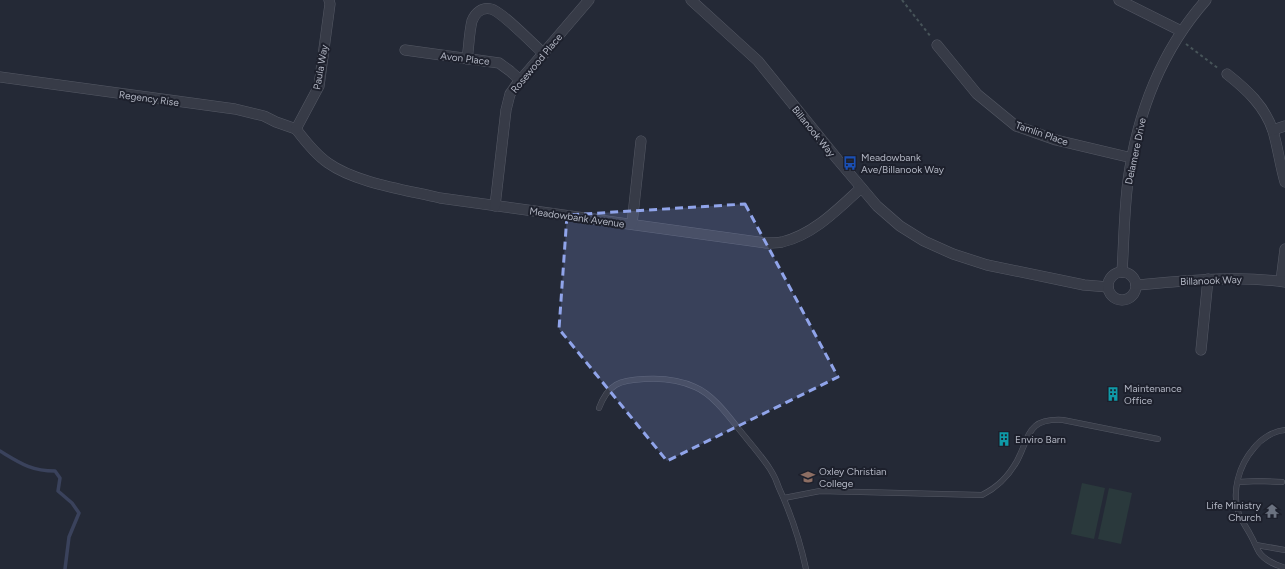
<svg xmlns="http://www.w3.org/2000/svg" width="1285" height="569" font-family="Figtree,sans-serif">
  <rect width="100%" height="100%" fill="#242936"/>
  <!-- garden -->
  <g fill="#2a393c">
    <polygon points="1082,483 1105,488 1094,539 1071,534"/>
    <polygon points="1109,488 1132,493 1121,544 1098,539"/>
  </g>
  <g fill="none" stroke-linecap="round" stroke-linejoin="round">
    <!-- stream -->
    <path stroke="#3a425c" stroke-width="3.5" d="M0 451C20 463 31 471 55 471L60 478 58 491 72 503 79 513 69 537 65 569"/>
    <defs>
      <g id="service">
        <path d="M599 408C608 384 620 380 644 379 660 378 680 380 695 387 712 394 727 414 738 428 749 442 761 455 770 469 774 475 777 482 779 488 791 514 800 541 806 569"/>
        <path d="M1285 430C1273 431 1261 439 1254 448 1239 465 1231 492 1239 514 1242 522 1247 528 1251 536 1254 541 1256 547 1259 552 1265 561 1276 565 1285 568"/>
        <polyline points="1238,482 1258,481 1282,482"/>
        <path d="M784 498 820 491 982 495C998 487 1008 477 1017 461 1030 436 1027 418 1063 420L1158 439"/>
        <polyline points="1256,545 1285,550"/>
      </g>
      <g id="minor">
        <polyline points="691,0 758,61 838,160 877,206 900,226 924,241 953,254 987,265 1084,285 1108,287"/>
        <polyline points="1119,0 1181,31"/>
        <polyline points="937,45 977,94 1016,126 1056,140 1132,158"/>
        <polyline points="405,50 499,63 510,71 520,80"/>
        <path d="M467 59C469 47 469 33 472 21 475 13 482 7 491 9 501 11 534 45 544 54"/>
        <path d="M1227 74C1246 89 1265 106 1273 131 1278 148 1280 165 1285 182"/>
        <polyline points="0,77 235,109 264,116 276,122 296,129"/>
        <path d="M296 129C305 141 315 154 328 163 356 183 407 190 440 198L766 243C771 243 777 243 782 242 813 235 838 209 861 188"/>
        <polyline points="296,129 319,86 330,4 329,0"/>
        <polyline points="1273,130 1285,126"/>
        <polyline points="495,206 506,110 510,94 517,84 589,0"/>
        <polyline points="632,224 641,141"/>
        <path d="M1122 272C1124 242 1124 211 1128 181 1137 114 1161 51 1206 0"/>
        <circle cx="1122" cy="286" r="14"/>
        <polyline points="1281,281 1285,249"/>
        <path d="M1136 285C1185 281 1236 275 1285 282"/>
        <polyline points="1201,350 1208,279"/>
      </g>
    </defs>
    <!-- service casing -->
    <use href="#service" stroke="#555965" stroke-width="6"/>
    <!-- minor casing -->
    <use href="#minor" stroke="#555965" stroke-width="11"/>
    <!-- path -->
    <g stroke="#475459" stroke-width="2" stroke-dasharray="3 3" stroke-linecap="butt">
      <polyline points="902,0 931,37"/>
      <polyline points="1186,44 1219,69"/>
    </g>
    <!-- service -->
    <use href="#service" stroke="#373b47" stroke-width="5"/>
    <!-- minor -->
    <use href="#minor" stroke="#373b47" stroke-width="10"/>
  </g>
  <!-- marked area -->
  <path fill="#90a4ea" fill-opacity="0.2" stroke="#90a4ea" stroke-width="3" stroke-dasharray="8 5" stroke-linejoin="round" d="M745 204 838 377 667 461 559 329 567 215Z"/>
  <!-- icons -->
  <defs>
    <symbol id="bus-bare" viewBox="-9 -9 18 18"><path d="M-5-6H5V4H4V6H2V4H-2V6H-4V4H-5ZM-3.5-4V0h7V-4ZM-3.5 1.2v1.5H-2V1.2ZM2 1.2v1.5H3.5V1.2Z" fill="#1a4fb4" stroke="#1d202c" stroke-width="2.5" paint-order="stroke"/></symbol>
    <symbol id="building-bare" viewBox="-9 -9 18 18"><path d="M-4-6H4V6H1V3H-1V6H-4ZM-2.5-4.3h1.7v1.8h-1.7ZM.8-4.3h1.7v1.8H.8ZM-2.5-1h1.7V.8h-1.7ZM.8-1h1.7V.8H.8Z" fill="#0f9aa8" stroke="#1d202c" stroke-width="2.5" paint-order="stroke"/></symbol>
    <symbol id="school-bare" viewBox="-9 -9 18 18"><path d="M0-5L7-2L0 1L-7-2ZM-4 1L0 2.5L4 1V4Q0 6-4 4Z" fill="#8d6e63" stroke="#1d202c" stroke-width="2.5" paint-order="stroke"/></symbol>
    <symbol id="temple-bare" viewBox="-9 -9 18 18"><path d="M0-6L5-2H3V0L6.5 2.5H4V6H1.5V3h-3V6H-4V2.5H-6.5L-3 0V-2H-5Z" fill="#6b7280" stroke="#1d202c" stroke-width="2.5" paint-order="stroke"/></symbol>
  </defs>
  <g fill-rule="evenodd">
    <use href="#bus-bare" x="840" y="153" width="20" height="20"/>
    <use href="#building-bare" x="1103" y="384" width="20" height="20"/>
    <use href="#building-bare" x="994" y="429" width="20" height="20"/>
    <use href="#school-bare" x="798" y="467" width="20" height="20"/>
    <use href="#temple-bare" x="1262" y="501" width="20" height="20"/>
  </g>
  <g text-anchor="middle" stroke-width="4" stroke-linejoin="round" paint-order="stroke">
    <!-- street labels -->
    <g font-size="10" fill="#b2b6c3" stroke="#1d202c">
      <text transform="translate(465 58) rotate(7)" y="4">Avon Place</text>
      <text transform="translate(536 63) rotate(-50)" y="4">Rosewood Place</text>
      <text transform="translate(320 67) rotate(-80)" y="4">Paula Way</text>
      <text transform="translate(149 98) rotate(8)" y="4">Regency Rise</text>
      <text transform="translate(814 131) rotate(51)" y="4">Billanook Way</text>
      <text transform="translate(1042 133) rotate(19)" y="4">Tamlin Place</text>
      <text transform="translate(1135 151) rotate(-78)" y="4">Delamere Drive</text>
      <text transform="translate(577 217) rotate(8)" y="4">Meadowbank Avenue</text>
      <text transform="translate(1211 280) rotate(-2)" y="4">Billanook Way</text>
    </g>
    <!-- poi labels -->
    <g font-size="10" fill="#b2b6c3" stroke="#1d202c" text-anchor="start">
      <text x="861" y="161">Meadowbank<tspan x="861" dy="12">Ave/Billanook Way</tspan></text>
      <text x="1124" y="392">Maintenance<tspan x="1124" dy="12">Office</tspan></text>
      <text x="1015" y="443">Enviro Barn</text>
      <text x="819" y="475">Oxley Christian<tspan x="819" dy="12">College</tspan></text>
      <text x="1261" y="509" text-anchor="end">Life Ministry<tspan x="1261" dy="12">Church</tspan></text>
    </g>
  </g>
</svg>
